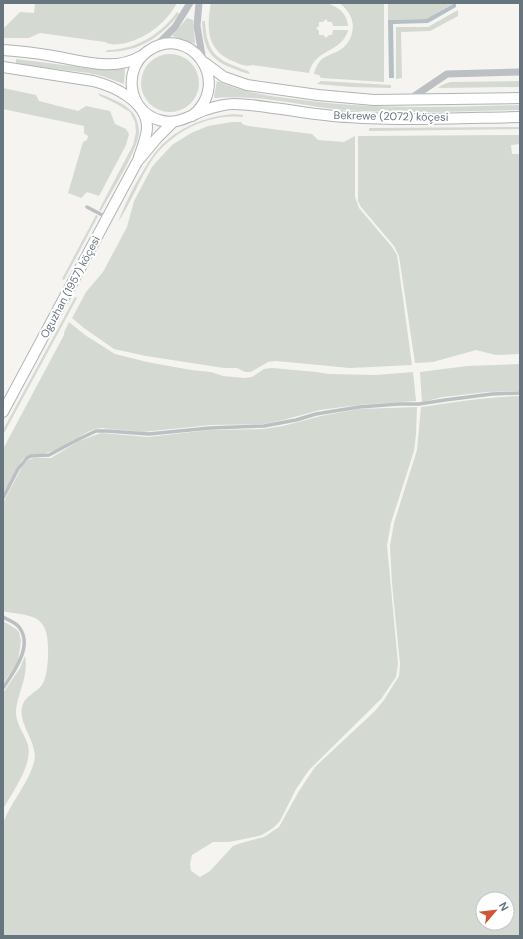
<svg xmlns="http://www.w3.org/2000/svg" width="523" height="939" font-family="'DM Sans',sans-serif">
  <rect width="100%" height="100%" fill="#f5f4f1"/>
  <!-- green -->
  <g fill="#d4d9d1" fill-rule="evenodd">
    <path d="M35 3H177C166 23 148 37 126 43 119 44 112 46 105 42L40 33 29 38H3V29L20 12 34 13Z"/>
    <path d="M211 3H328C339 8 347 13 348 26H333L332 22H328L326 19 323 22H319V26L316 28 319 31V35H323L326 38 329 35H332L333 30H348V31C340 54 315 48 309 73L253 65C247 67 241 65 235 62 207 51 206 30 211 3Z"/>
    <path d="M339 3H384V82L321 78 319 75 314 74C315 69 317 64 321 60 326 55 334 54 340 50 350 44 355 31 352 20 350 13 345 7 339 3Z"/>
    <polygon points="388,3 456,3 456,4 452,4 426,19 388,20"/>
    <polygon points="458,10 458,16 430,31 401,32 402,78 396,79 396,27 428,27"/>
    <path d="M177 12 179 14C161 38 136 53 105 52L108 50C137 49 160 35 177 12Z"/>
    <polygon points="187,18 193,20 195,44 172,36"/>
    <path d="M202 21H205C207 55 217 60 248 71L250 74C244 73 238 70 232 68 208 59 203 45 202 21Z"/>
    <circle cx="170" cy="83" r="29"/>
    <polygon points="16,59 103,70 125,69 124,84 102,76 88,73 16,64"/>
    <path d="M217 81C242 92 268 96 294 99 369 110 445 107 520 105V110C461 111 401 114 343 110 300 106 259 94 215 98L214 96Z"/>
    <polygon points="321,81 391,85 391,88 351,87 317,84"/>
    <polygon points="520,81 520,87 438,88 442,85 450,82"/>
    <polygon points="3,88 36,95 39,101 78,111 86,106 110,111 115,124 126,129 129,134 126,145 99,196 87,192 81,198 68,193 83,142 87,140 88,136 84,133 84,126 3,109"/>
    <path d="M98 93C110 98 125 103 133 113 137 118 139 126 139 133 137 152 111 192 101 211L99 210 133 145 136 132 135 122 130 112 115 103 100 96Z"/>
    <path d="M235 114 243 115V117C209 113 171 132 152 160 139 180 131 203 118 222 123 209 129 196 136 183 142 173 147 163 154 154 173 129 204 116 235 114Z"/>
    <polygon points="232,122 241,122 242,124 248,126 312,134 318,140 344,142 355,136 355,197 359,208 392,247 397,255 412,365 350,368 276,361 268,362 251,372 245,372 237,368 224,368 146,356 114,349 84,328 72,318 86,292 103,272 127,227 134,201 152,167 159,159 172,145 191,133 208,126"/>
    <polygon points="520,127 520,129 369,131 369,128"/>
    <polygon points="520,135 520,144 511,145 512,154 520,154 520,354 496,355 476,350 433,362 415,363 399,256 394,246 361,207 358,201 358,136"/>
    <polygon points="96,215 98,216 64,280 62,279"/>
    <polygon points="75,297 77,298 3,435 3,430"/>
    <path d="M69 322 85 335 115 354 147 362 191 370 211 372 223 376 245 378 252 377 264 369 272 368 316 372 329 374 376 375 413 372 416 401 358 405 320 410 283 420 264 424 211 425 142 432 102 428 95 429C78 435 63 449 46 453 35 456 31 452 22 460L3 494V449L64 335V333Z"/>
    <polygon points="520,364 520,391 487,392 443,397 422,402 420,372 467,366"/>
    <path d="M520 396V936H3C3 908 3 880 3 851 3 843 1 829 4 821 11 802 29 782 34 762 39 743 18 726 22 707 24 696 36 693 42 685 49 675 50 640 45 629 38 612 17 615 3 611V503L23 465 28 460 34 458H51L79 441 101 433 148 437 210 430 263 429 283 426 321 416 359 409 417 407 416 434 414 451 391 523 387 545 398 664 396 677 381 699 309 770 296 789 280 821 273 828 262 835 254 837 229 842H213L192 855 190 864 191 871 200 877 210 871 233 846 241 843 264 837 279 827 299 791 315 767 375 711 384 700 399 676 400 664 392 583 390 546 394 523 417 450 421 407C454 402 486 397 520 396ZM483 899H507V923H483Z"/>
    <polygon points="3,621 16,629 19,632 21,641 18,661 3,684"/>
    <path d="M25 656C29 675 18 692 16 710 15 722 23 732 27 742 35 762 13 791 3 809V693L20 668Z"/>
  </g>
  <!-- water -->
  <polygon fill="#b5c0c4" points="453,4 456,4 456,7 428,23 393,24 394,78 389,78 388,20 426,19"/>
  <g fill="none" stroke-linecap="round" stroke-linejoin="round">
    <defs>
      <g id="secondary">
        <path d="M3 50C20 51 36 53 53 56 81 61 115 72 141 56"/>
        <polyline points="205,63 224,77 247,85 318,95 374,100 520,98"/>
        <path d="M3 67 93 81C113 86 147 101 147 127 147 137 142 148 139 157"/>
        <path d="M192 116C234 82 189 22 148 51 122 69 128 111 159 120 176 126 189 116 205 110 214 107 224 104 234 104 247 104 260 106 273 108 298 111 323 116 348 117 405 121 463 118 520 117"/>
        <polyline points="3,412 137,162 157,138 173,122"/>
      </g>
    </defs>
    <!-- secondary casing -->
    <use href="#secondary" stroke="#afb4b7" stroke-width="12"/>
    <!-- lane -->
    <g stroke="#bcc0c3" stroke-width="3.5">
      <polyline points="87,207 106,217"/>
      <polyline points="3,498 18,469 27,458 31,456 49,455 79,439 96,431 107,431 149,434 210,428 264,426 296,420 316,414 359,407 399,404 419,404 445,400 492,394 520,393"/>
      <path d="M3 617C8 620 15 622 19 627 34 646 13 673 3 688"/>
    </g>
    <!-- street -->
    <g stroke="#bcc0c3" stroke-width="7">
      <polyline points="199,3 197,26 203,61"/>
      <polyline points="157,45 175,27 190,3"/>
      <polyline points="410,99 447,74 520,72"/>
    </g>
    <!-- secondary -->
    <use href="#secondary" stroke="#fff" stroke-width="10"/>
  </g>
  <g text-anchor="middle" stroke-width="4" stroke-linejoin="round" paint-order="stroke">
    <!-- street labels -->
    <g font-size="11" fill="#67757f" stroke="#fff">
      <text transform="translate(391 116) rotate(1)" y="4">Bekrewe (2072) köçesi</text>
      <text transform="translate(70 287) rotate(-62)" y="4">Oguzhan (1957) köçesi</text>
    </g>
  </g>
  <!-- border -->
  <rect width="523" height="939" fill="none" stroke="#67757f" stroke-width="8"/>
  <!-- north arrow -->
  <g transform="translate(495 911) rotate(62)"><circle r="19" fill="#ffffff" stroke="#c2c8cc"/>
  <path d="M0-3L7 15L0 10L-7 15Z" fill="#d05536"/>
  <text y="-6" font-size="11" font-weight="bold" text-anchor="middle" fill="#67757f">N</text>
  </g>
</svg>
